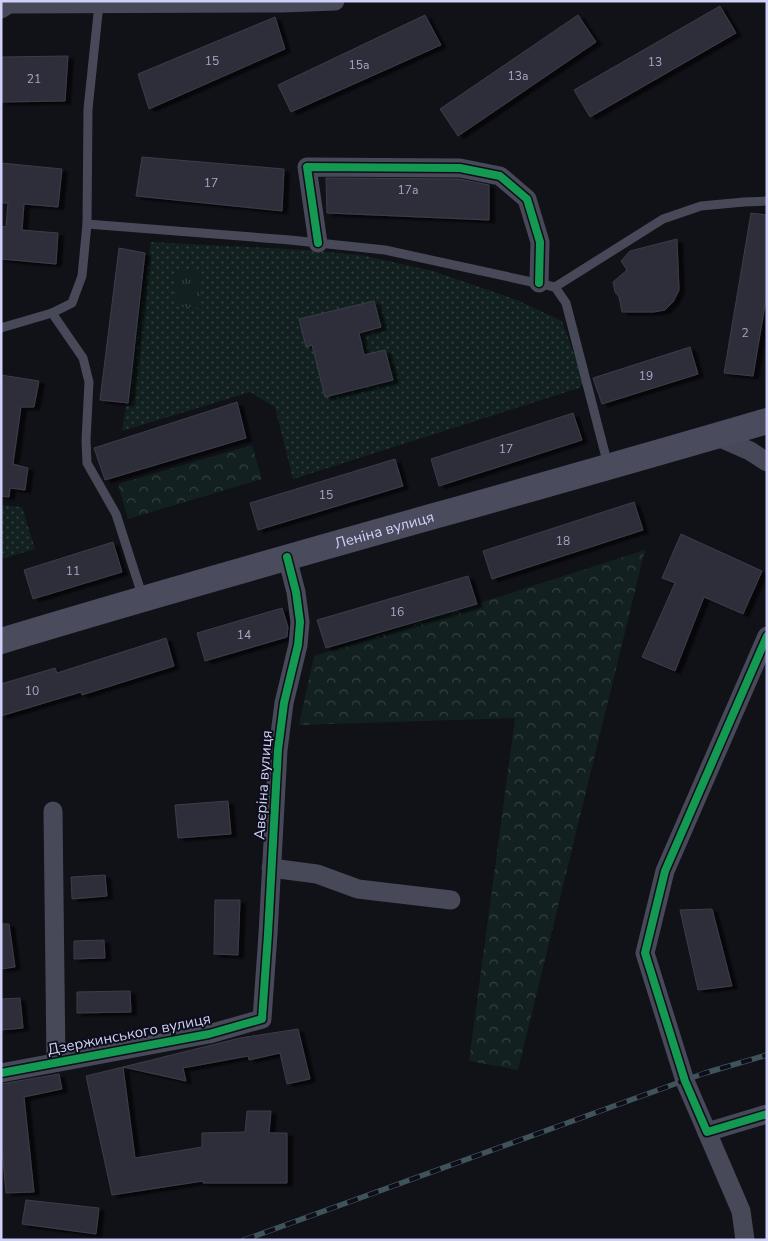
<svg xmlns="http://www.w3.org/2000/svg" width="768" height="1241" font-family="'Nunito Sans',sans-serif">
  <defs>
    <pattern id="grass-dots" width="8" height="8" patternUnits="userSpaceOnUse" patternTransform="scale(1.25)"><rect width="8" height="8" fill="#12211f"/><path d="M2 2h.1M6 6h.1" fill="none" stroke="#334040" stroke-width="1.8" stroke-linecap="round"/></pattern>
    <pattern id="forest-crowns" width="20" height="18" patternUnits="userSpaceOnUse" patternTransform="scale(1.25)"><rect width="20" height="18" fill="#12211f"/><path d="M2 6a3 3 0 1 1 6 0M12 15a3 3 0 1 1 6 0" fill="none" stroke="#334040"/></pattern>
    <pattern id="park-tufts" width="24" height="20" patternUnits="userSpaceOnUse" patternTransform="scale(1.25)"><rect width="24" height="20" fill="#12211f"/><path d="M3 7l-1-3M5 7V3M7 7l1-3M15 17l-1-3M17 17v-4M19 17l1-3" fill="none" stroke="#334040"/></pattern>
    <filter id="shadow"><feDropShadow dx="5.5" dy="3" stdDeviation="1" flood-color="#0009"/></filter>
  </defs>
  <rect width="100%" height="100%" fill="#111118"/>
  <!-- grass -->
  <g fill="url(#grass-dots)">
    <polygon points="151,242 306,250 361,255 433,271 517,300 562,321 584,382 579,388 293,479 275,407 250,392 122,431"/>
    <polygon points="1,505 22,507 35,549 1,559"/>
  </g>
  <!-- forest -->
  <g fill="url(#forest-crowns)">
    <polygon points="252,445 262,479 128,519 118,484"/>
    <polygon points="645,550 518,1070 469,1061 515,718 299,725 314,656"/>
  </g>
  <!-- park -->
  <polygon fill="url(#park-tufts)" points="177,269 202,272 199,308 174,306"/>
  <!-- building -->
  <g fill="#2f2e3a" stroke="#3c3c4b" filter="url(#shadow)">
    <polygon points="720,6 736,33 590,117 574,90"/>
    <polygon points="425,15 441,45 291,112 278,85"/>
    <polygon points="578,15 596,42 458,136 440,109"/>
    <polygon points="275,17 285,49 149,109 138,74"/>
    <polygon points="68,56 65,101 1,102 1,57"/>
    <polygon points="142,157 284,169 282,211 136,196"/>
    <polygon points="1,163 62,169 58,207 24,204 22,230 58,233 56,264 1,259 1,226 6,227 8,203 1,203"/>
    <polygon points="326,178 459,179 489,185 489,220 327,213"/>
    <polygon points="751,213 767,215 767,293 753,376 724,373"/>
    <polygon points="677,239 679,290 673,302 665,310 654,312 622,312 619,297 615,292 613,282 627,270 621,261 630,251"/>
    <polygon points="119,248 145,253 128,403 100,400"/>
    <polygon points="374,301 381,327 359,333 364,355 385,350 393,380 325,397 312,345 306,347 299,319"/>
    <polygon points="690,347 698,374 602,404 593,378"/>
    <polygon points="1,375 39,381 34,407 21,407 13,464 28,468 25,490 10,488 9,497 1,496"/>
    <polygon points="237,402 246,438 105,480 94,448"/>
    <polygon points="573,413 582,440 439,486 431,459"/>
    <polygon points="395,459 403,486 258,530 250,503"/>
    <polygon points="634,502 643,530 492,579 483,551"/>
    <polygon points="681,534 762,571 743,614 704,597 675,671 642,657 675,583 662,578"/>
    <polygon points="113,542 122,572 33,599 24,570"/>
    <polygon points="468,576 477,604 326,648 317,620"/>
    <polygon points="282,608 288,627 287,637 205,661 197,633"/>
    <polygon points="166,638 174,666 82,695 81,692 1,716 1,684 55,668 57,673"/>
    <polygon points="228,801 231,834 178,838 175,805"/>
    <polygon points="105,875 107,896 72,899 71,877"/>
    <polygon points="215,900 240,900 238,955 214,954"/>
    <polygon points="712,909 732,986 698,990 680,910"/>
    <polygon points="1,924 9,924 15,967 1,969"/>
    <polygon points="104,940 105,958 74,959 74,941"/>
    <polygon points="130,991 131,1012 77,1013 77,992"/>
    <polygon points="20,998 23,1028 1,1030 1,999"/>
    <polygon points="298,1029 310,1079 287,1084 280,1053 249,1060 248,1056 183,1068 186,1081 123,1067 240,1038"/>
    <polygon points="123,1067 135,1158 202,1147 202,1133 245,1132 247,1111 271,1111 269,1133 287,1133 287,1183 203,1183 203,1181 112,1195 86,1076"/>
    <polygon points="59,1074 62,1089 24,1097 34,1192 6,1193 1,1138 1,1084"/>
    <polygon points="26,1200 99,1208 96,1234 22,1224"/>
  </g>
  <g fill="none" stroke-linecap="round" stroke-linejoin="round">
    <!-- lane -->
    <g stroke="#474958" stroke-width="9">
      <polyline points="87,224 290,240 385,250 555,287 566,303 608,465"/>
      <polyline points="555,287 663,219 701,206 744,202 767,201"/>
      <polyline points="52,313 83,358 89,382 86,440 87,463 116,514 143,598"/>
      <polyline points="1,328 52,313 72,303 82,276 87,224 88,109 99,4"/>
    </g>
    <!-- street -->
    <g stroke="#474958" stroke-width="19">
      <polyline points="1,9 9,4 282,3 335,1"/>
      <polyline points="318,243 307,167 460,168 500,176 527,199 540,242 539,283"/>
      <polyline points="716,436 750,451 767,462"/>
      <polyline points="767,636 665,871 645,953 685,1081 707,1132 767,1114"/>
      <polyline points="53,811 56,1062"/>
      <polyline points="271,868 317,874 358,889 451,900"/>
      <polyline points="1,1073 209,1034 262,1019 268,934 278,750 284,703 298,645 300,622 296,592 287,557"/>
      <polyline points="707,1132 741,1211 745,1240"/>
    </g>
    <!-- secondary -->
    <path stroke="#4a4c5e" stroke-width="26" id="s1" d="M1 641C255 564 512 496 767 421"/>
    <defs>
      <polyline id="rail" points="244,1240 705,1073 767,1055"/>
    </defs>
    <!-- rail casing -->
    <use href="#rail" stroke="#40535b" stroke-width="5.5"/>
    <!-- rail -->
    <use href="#rail" stroke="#0e0e1b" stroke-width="4" stroke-dasharray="11" stroke-linecap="butt"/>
    <defs>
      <g id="cycleway">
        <polyline points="318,243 307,167 460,168 500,176 527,199 540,242 539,283"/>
        <polyline points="767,636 665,871 645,953 685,1081 707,1132 767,1114"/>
        <polyline points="1,1073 209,1034 262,1019 268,934 278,750 284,703 298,645 300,622 296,592 287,557"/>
      </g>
    </defs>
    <!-- cycleway casing -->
    <use href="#cycleway" stroke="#0e0e1b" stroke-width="11"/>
    <!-- cycleway -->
    <use href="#cycleway" stroke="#139951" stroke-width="8"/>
  </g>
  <g text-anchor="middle" stroke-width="4" stroke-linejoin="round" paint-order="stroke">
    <!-- number labels -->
    <g font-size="12" fill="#a7a8c8">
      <text x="212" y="65">15</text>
      <text x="655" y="66">13</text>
      <text x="359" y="69">15а</text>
      <text x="518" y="80">13а</text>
      <text x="34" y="83">21</text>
      <text x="211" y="187">17</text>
      <text x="408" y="194">17а</text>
      <text x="745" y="337">2</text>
      <text x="646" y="380">19</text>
      <text x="506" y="453">17</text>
      <text x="326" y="499">15</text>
      <text x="563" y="545">18</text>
      <text x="73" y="575">11</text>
      <text x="397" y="616">16</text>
      <text x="244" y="639">14</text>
      <text x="32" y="695">10</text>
    </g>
    <!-- street labels -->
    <g font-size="15" fill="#cfd1f8" stroke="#0e0e1b">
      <text dy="5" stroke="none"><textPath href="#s1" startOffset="399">Леніна вулиця</textPath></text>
      <text transform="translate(263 785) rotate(-86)" y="5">Авєріна вулиця</text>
      <text transform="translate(129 1034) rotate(-11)" y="5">Дзержинського вулиця</text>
    </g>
  </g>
  <!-- border -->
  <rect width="768" height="1241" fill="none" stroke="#cfd1f8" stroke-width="5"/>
</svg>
